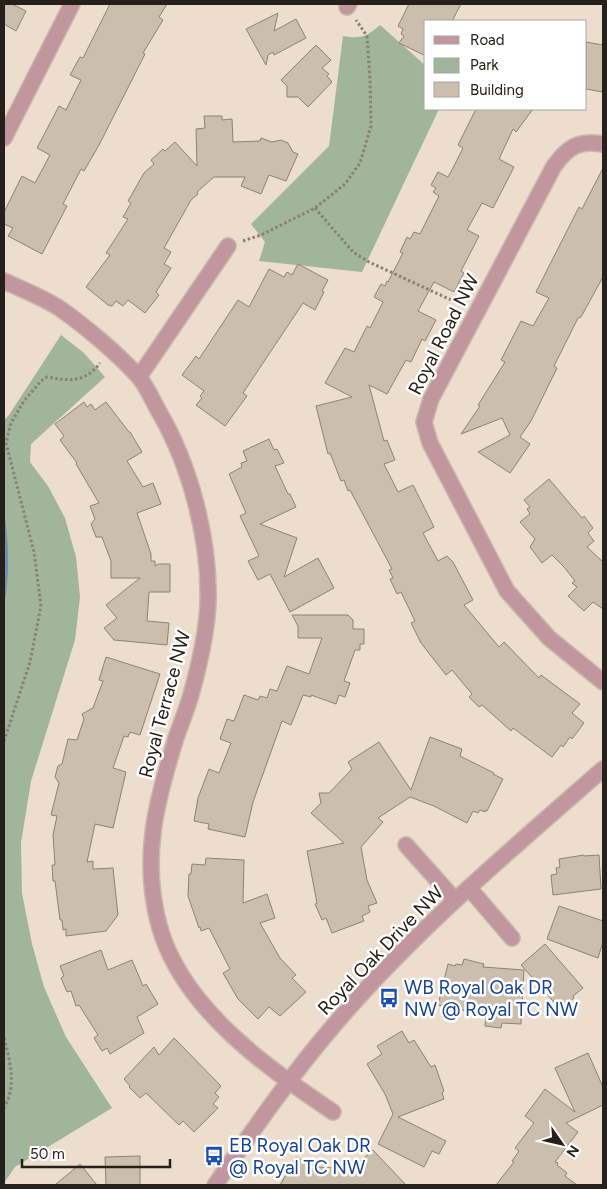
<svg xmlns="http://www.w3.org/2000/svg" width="607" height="1189" font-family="Figtree,sans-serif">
  <rect width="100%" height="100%" fill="#edddcc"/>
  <!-- green -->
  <g fill="#a1b59b">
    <path d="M380 25 426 66V109H439L362 272 259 261 265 242 251 224 329 146 343 36C361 39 366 37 380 25Z"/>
    <polygon points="61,335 84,353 105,377 31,444 30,462 48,486 65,518 76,557 80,597 75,640 31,781 21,843 22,893 32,944 44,987 66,1037 112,1108 15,1167 4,1183 4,420 9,415"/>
  </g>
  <!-- water -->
  <path fill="#728fb1" d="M4 511C9 543 10 574 4 606Z"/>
  <!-- building -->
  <g fill="#ccbeac" stroke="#8e8271">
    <polygon points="4,4 12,4 26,11 16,31 4,24"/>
    <polygon points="110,4 167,4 159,17 163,20 143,53 145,54 99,145 84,171 81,169 63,204 67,206 42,254 8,236 13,228 4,224 4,212 22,176 35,183 50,155 37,148 59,106 66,110 81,80 70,75 80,57 83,58"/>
    <polygon points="409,4 461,4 452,21 426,21 426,56 399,43 404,36 401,34 403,29 398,26"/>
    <polygon points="278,13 274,31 296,19 306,38 274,55 273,52 268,55 266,65 246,29"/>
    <polygon points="586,42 603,45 603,92 586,89"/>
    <polygon points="316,45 331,60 322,68 329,74 327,76 332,82 308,107 298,97 287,97 287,86 281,80"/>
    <polygon points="476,109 533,109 516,132 513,129 499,159 514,167 493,208 482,203 467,230 479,236 461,271 464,273 454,292 434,282 418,311 436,320 425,341 422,339 411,362 406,360 387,394 369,385 384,441 387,440 395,460 384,464 398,492 413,485 434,527 423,533 438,561 447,556 453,562 473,600 464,605 499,647 504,642 539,678 541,675 580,704 572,713 584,723 572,739 570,737 563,747 561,745 552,757 513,728 511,731 482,705 479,707 469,697 472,694 452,670 446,675 421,643 411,623 415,621 401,592 397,594 390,579 393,578 389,570 392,569 350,490 348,491 344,480 341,481 330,453 328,454 316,406 352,397 325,383 345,348 354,352 367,326 370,328 383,302 374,297 381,284 385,286 387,281 388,282 403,253 400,252 407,237 410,239 414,232 420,234 439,196 433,192 436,188 431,185 438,172 448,177 453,168 463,148 458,145"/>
    <polygon points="204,116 222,116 222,120 232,119 233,142 260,141 261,138 272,142 281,140 288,143 293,152 298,154 286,181 269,175 261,194 241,186 245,177 214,177 197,192 198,194 191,200 164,248 171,252 164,264 171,268 156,292 159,295 145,313 128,300 123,306 116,301 112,306 108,305 86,287 110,255 106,253 128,219 123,217 131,203 128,201 144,173 154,164 151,160 163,149 165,151 175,142 197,166 196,129 205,128"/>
    <polygon points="603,168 603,277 581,317 578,318 554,366 557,368 531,421 520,437 530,444 510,473 478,452 510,435 502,418 461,434 480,406 478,405 505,362 501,360 521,321 533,326 549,298 536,292 579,207 582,209"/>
    <polygon points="298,264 328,280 322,291 324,292 315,310 303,303 243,393 247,396 225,426 196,405 202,398 200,396 204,391 182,375 196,356 199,359 238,300 249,307 269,269 284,277 287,272 292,275"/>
    <polygon points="84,402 87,407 91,404 95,410 106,402 129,432 130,432 142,452 127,461 143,487 153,483 161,504 137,513 151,554 151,561 155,561 155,566 158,564 170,564 170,592 149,592 147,621 169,623 167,645 114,640 104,628 117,618 106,605 140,578 111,578 111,561 102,537 96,537 91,524 95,519 90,506 99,503 76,464 77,463 60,440 64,436 55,424"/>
    <polygon points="269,439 274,450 277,449 284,463 275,466 288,494 290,494 296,507 260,524 297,538 284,577 318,558 334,588 290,612 270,574 258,580 248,561 259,556 240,516 246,513 229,474 242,467 241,463 247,461 243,451"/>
    <polygon points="549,479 582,518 584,516 593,528 588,533 594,541 587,547 603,562 603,609 593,602 584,611 568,596 577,587 572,583 575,581 564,567 552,555 542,563 530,547 535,539 520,522 530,514 527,509 530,507 524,500"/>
    <polygon points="292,615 348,615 353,620 353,629 364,629 364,644 360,644 360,650 355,650 344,681 350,683 345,697 339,695 336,704 311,695 311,697 303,695 291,725 282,721 253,802 245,837 208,829 209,824 194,821 198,798 209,769 219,773 231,743 220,739 227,719 234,721 244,695 258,700 260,696 267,698 270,689 277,691 287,666 309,674 322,638 298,638 298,626"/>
    <polygon points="106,657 160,674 140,735 130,732 128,737 124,736 113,768 126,772 113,828 95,824 87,862 93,861 93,869 113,868 118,915 106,931 66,936 66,929 63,930 62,920 60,920 55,881 53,881 52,865 55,865 53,835 57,816 51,815 59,783 55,777 58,766 62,764 68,739 77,740 84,719 82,714 93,708 103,681 99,680"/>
    <polygon points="430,737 462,749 460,756 494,773 493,774 503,779 487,811 485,810 485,812 480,810 478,813 473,811 467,823 434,806 410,797 378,818 383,822 361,847 367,880 377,903 368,906 370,912 362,916 364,921 332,933 326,918 322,920 315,904 317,903 307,851 344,843 311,813 321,803 319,793 329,793 352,769 348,762 379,742 411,790"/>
    <polygon points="584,855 584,856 599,855 601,889 553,895 551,875 557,874 556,868 560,867 559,859"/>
    <polygon points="206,858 244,860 243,903 267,894 275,918 260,923 280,958 296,975 292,978 306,992 280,1016 269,1007 258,1019 238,999 223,973 230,969 209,928 201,931 200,927 199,928 188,896 189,874 191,874 192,864 205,865"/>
    <polygon points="559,906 603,921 603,942 598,958 547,939"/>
    <polygon points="545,944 583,988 573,996 574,998 561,1010 521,965"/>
    <polygon points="101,950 108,970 132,960 143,986 146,984 158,1004 137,1017 144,1033 110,1054 107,1048 102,1051 94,1038 98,1035 79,1005 76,1006 71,991 67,992 61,978 64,976 60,966"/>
    <polygon points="464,959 484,964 483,967 524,970 521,1024 502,1023 501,1028 485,1026 486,1015 438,1005 448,964 455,966 456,964 462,965"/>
    <polygon points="402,1031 409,1043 414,1040 431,1067 435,1065 444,1091 442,1093 444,1099 398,1117 446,1141 439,1154 432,1151 424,1167 378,1144 393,1114 385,1094 367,1064 382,1054 377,1046"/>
    <polygon points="174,1038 221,1086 215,1093 219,1097 213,1104 218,1108 194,1132 183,1121 179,1125 146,1093 140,1098 129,1087 130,1086 124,1079 154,1047 159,1055"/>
    <polygon points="588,1053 603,1087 603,1105 566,1123 578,1132 555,1162 558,1163 557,1165 567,1173 565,1176 577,1185 496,1185 514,1162 512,1161 519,1151 515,1148 534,1123 525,1116 545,1089 575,1112 555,1068"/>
    <polygon points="373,1150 406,1185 280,1185 296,1157 316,1167 352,1169"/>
    <polygon points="140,1156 140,1185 106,1185 105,1157"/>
    <polygon points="80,1164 97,1185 55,1185"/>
  </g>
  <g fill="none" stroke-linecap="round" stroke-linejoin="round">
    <defs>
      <g id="minor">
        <polyline points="347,7 349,4"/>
        <polyline points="4,138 72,4"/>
        <path d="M603 144C578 140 568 147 554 166L431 399 424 422 430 443 507 591 549 638 603 682"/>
        <path d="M4 281C23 290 45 298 62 310 86 327 118 354 138 376 146 385 152 399 158 410 190 464 210 540 208 602 207 632 200 662 192 691 188 707 181 723 176 738 156 802 141 858 159 925 181 1007 266 1067 333 1112"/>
        <polyline points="139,377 228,246"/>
        <polyline points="406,845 455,900"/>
        <polyline points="469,888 512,938"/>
      </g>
      <path id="tertiary" d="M215 1185C253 1130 291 1075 335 1024 415 930 511 850 603 769"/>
    </defs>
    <!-- minor casing -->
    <use href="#minor" stroke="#c9bbac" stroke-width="18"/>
    <!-- tertiary casing -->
    <use href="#tertiary" stroke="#c9bbac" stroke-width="18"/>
    <!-- path -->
    <g stroke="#8a7f73" stroke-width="3" stroke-dasharray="2.5 2.5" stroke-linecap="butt">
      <polyline points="315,208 353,252 369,262 462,305"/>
      <polyline points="243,241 261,235 315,208 345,184 360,163 371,126 370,79 367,36 356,20"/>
      <path d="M4 741 30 662 41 606 34 552 6 443 11 423 24 401 41 381 47 377C69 381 85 383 100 363"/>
      <path d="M4 1038C10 1062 17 1085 4 1108"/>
    </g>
    <!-- minor -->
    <use href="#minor" stroke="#c2969e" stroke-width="15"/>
    <!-- tertiary -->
    <use href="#tertiary" stroke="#c2969e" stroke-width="15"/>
  </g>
  <!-- icons -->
  <defs>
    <symbol id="bus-bare" viewBox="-9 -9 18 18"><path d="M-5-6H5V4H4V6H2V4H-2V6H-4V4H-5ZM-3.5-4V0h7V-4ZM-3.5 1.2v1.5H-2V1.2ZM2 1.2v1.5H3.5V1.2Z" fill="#1a4fb4" stroke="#fff" stroke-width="2.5" paint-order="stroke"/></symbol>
  </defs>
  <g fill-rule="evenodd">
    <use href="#bus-bare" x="375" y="984" width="28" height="28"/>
    <use href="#bus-bare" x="200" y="1142" width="28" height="28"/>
  </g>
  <g text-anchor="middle" stroke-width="5" stroke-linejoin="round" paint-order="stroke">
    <!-- street labels -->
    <g font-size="19" fill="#252019" stroke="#fff">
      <text transform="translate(443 334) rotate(-63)" y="7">Royal Road NW</text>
      <text transform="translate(164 704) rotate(-75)" y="7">Royal Terrace NW</text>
      <text transform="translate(380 950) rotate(-46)" y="7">Royal Oak Drive NW</text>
    </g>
    <!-- transit labels -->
    <g font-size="19" fill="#164399" stroke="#fff" text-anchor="start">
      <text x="404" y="994">WB Royal Oak DR<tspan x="404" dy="22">NW @ Royal TC NW</tspan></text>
      <text x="229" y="1152">EB Royal Oak DR<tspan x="229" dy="22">@ Royal TC NW</tspan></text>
    </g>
  </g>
  <!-- border -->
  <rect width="607" height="1189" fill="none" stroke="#252019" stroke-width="10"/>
  <!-- legend -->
  <rect x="424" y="20" width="162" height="90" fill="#ffffff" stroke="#a8a6a3"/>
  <rect x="434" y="36" width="25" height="8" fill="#c2969e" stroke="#a8a6a3"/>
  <text x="470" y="45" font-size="15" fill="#252019">Road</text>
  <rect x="434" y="58" width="25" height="15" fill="#a1b59b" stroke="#a8a6a3"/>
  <text x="470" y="70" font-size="15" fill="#252019">Park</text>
  <rect x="434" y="82" width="25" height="15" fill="#ccbeac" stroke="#a8a6a3"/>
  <text x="470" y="95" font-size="15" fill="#252019">Building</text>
  <!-- north arrow -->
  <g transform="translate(562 1144) rotate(124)" stroke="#ffffff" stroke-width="4" paint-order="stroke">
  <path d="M0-4L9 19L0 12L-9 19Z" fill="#252019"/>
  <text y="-8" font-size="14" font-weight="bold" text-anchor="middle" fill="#252019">N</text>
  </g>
  <!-- scale -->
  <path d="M22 1159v8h148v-8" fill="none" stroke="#252019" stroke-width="2.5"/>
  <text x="30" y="1159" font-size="15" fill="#252019" stroke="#ffffff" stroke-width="4" paint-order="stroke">50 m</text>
</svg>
